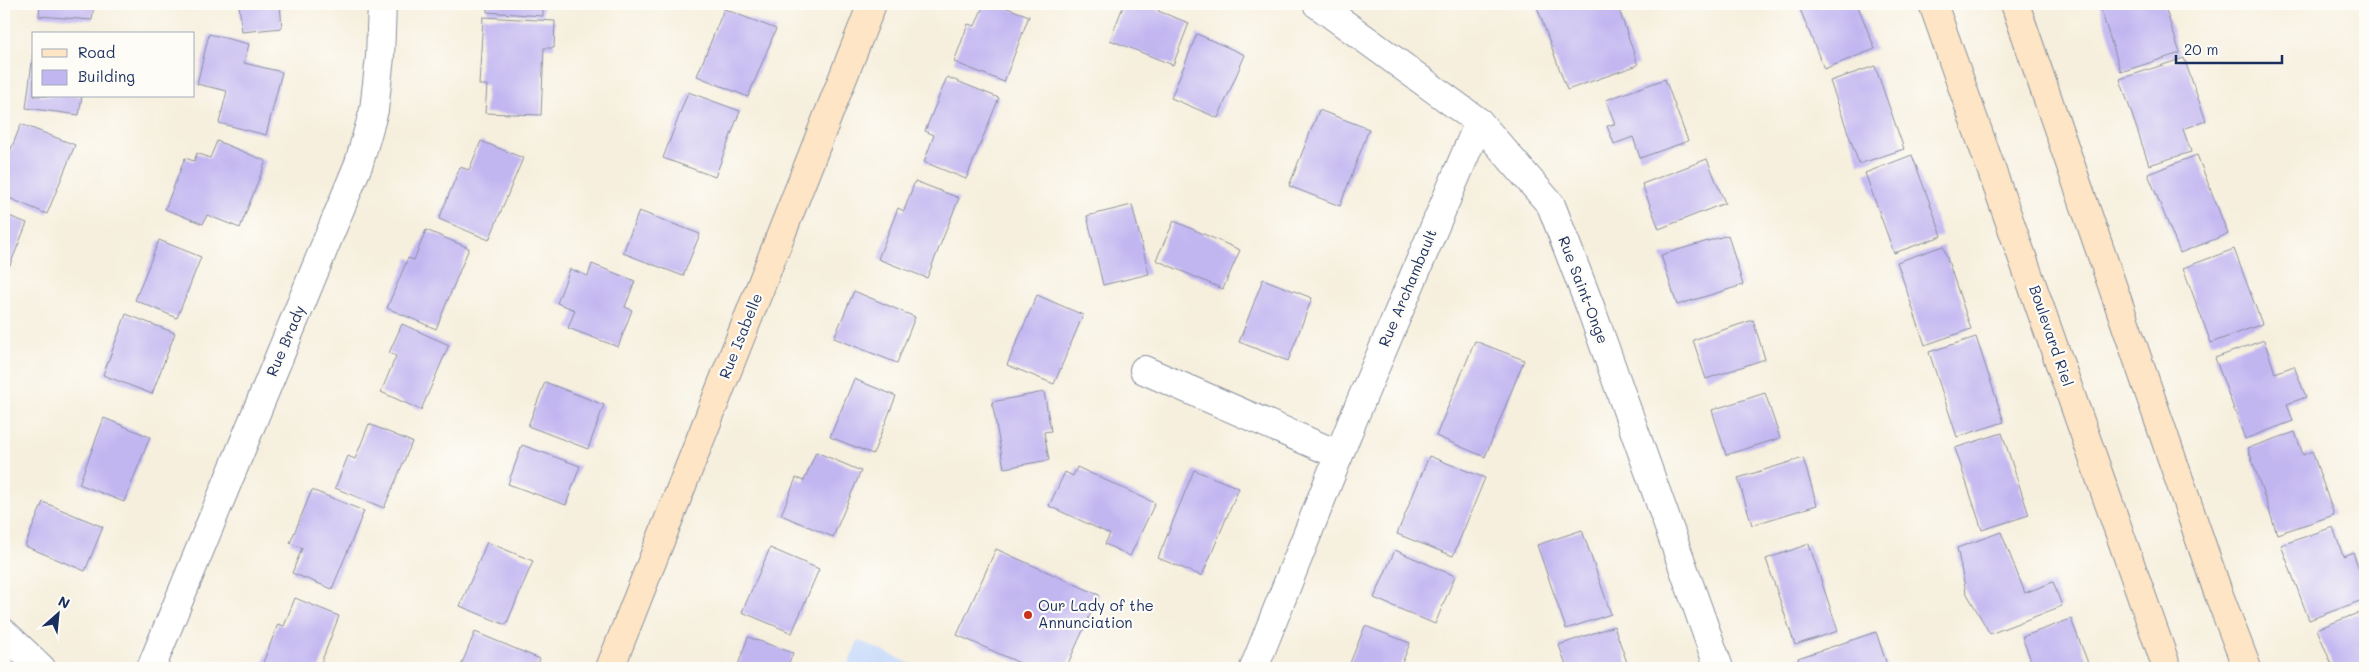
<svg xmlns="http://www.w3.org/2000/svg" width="2369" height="672" font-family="Mali,sans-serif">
  <rect width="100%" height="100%" fill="#fdfcf7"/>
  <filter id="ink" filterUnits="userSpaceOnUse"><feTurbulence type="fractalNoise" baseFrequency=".02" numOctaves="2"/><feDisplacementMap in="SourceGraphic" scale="10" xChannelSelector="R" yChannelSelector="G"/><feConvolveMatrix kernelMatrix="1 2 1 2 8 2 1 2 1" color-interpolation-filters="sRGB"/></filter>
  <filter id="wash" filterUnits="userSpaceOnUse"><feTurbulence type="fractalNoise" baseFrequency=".0096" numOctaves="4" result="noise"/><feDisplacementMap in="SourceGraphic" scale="20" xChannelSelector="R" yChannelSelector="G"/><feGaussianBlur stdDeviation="1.12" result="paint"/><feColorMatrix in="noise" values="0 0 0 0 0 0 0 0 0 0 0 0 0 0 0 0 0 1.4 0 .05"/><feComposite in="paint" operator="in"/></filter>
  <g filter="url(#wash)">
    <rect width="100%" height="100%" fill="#f6efdd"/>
    <!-- built -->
    <polygon fill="#cadcf9" points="858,640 920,668 921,668 847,668"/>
    <g id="blocks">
      <!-- building -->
      <g fill="#c2b6f1">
        <polygon points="40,4 94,4 92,20 39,16"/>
        <polygon points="239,4 280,4 282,28 242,32"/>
        <polygon points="487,4 543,4 543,16 487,12"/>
        <polygon points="984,4 996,4 1029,16 1004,82 954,62 968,24 975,26"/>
        <polygon points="1124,4 1159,4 1161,5 1158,11 1189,23 1173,65 1110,40"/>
        <polygon points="1536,4 1617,4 1638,65 1567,90"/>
        <polygon points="1798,4 1857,4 1875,49 1824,69"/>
        <polygon points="2099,4 2164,4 2180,53 2121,72"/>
        <polygon points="724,9 776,29 748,97 697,76"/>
        <polygon points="483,17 555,21 554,48 544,48 541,115 485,113 487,85 479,85"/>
        <polygon points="209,34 249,44 244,63 282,72 266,135 219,123 227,91 197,84"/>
        <polygon points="1197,34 1245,55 1218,118 1171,98"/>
        <polygon points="33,54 34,96 82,96 79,115 26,108"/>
        <polygon points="2184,58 2206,121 2183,129 2191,152 2149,165 2120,79"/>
        <polygon points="1875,66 1904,149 1859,164 1830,81"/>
        <polygon points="947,77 999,98 966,179 924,162 934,135 925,131"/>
        <polygon points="1665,79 1688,141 1640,158 1633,137 1614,144 1607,126 1615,124 1606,100"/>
        <polygon points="688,92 740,111 715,177 663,158"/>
        <polygon points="1319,110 1369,129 1340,206 1289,186"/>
        <polygon points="21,124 75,145 47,214 4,196 4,167"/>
        <polygon points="217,141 266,161 240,228 207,215 203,224 165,209 185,158 194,161 197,153 210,158"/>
        <polygon points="481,141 523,158 489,240 439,219 460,167 469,170"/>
        <polygon points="1912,155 1942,236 1894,253 1865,173"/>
        <polygon points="2197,155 2228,234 2180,253 2148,174"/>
        <polygon points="1707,159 1725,203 1659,229 1642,184"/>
        <polygon points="915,181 959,198 927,278 878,259 898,208 904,211"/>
        <polygon points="1132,205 1149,274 1103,285 1087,216"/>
        <polygon points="639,211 700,234 683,276 623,253"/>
        <polygon points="4,214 27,223 10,265 4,263"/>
        <polygon points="1174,221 1240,250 1223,289 1156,260"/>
        <polygon points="426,230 469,248 436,329 387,308 408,258 414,260"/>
        <polygon points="1728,235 1743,285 1677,305 1661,255"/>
        <polygon points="159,240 201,257 177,318 135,300"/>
        <polygon points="1943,246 1971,329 1925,345 1897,262"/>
        <polygon points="2234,249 2262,324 2211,343 2183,268"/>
        <polygon points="592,264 635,281 625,307 632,310 618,347 568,328 575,310 557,303 570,269 588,276"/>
        <polygon points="1263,279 1312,298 1288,361 1239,342"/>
        <polygon points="854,291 915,317 897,363 834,338"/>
        <polygon points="1037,295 1083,315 1054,384 1007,365"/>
        <polygon points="126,314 175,333 152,394 103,375"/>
        <polygon points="1753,320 1765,359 1706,379 1693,340"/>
        <polygon points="402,324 449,345 421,410 381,392 396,356 389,353"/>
        <polygon points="1976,337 2004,422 1957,437 1929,352"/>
        <polygon points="2264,340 2275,373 2294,366 2306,397 2287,404 2293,421 2245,439 2215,358"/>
        <polygon points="1475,341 1524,360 1485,457 1436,436"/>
        <polygon points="854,379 896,396 873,454 830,437"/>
        <polygon points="545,382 604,405 588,449 528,426"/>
        <polygon points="1044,392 1051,431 1044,432 1049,460 1004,468 992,402"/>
        <polygon points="1765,393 1780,438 1726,455 1712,410"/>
        <polygon points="104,418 150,437 124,502 79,484"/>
        <polygon points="369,424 412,442 384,508 335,488 348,456 355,459"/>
        <polygon points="2295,432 2303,455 2312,451 2334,515 2277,534 2248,448"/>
        <polygon points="2002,433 2029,515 1982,530 1955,448"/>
        <polygon points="522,445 580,466 566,505 508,484"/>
        <polygon points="816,452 861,471 833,537 781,515 796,478 804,481"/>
        <polygon points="1429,456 1485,478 1453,556 1397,534"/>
        <polygon points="1803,458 1817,505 1752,525 1738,478"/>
        <polygon points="1077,467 1155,503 1130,556 1105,544 1110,534 1049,506 1065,472 1073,476"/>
        <polygon points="1194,470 1239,488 1202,576 1158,558"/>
        <polygon points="312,490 364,511 332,589 292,573 302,548 290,543"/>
        <polygon points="43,502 103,527 85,571 25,546"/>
        <polygon points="2333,527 2343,556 2353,552 2365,587 2365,599 2309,620 2281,545"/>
        <polygon points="1582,530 1611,614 1566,629 1537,545"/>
        <polygon points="2001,532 2025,593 2053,582 2062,606 1990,634 1966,592 1957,548"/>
        <polygon points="487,542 533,561 506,625 460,606"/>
        <polygon points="1809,544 1838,631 1795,645 1766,559"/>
        <polygon points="770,548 819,569 792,633 742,612"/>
        <polygon points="996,549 1099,595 1066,668 1031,668 957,635"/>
        <polygon points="1395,550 1455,576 1435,624 1374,598"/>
        <polygon points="295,598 339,616 319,668 261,668 278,624 284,626"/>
        <polygon points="2358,613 2365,630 2365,668 2333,668 2317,629"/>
        <polygon points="2071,619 2090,668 2034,668 2022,637"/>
        <polygon points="1365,626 1410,643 1400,668 1348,668"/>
        <polygon points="1614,626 1629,668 1567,668 1559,645"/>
        <polygon points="475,632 540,659 536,668 460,668"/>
        <polygon points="1876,632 1888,668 1802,668 1798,658"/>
        <polygon points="748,637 793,653 787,668 737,668"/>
      </g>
    </g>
  </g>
  <g filter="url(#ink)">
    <use href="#blocks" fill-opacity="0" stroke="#888f9e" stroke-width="1"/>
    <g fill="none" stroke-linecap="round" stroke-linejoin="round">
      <defs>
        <g id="street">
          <polyline points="1317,4 1479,122 1551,205 1591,309 1719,668"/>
          <polyline points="1144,370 1339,455"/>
          <polyline points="4,633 41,668"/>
          <polyline points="151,668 359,163 374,110 380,57 382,4"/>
          <polyline points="1254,668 1352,422 1479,122"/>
        </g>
        <g id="secondary">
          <polyline points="1933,4 2167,668"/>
          <polyline points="2015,4 2219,595 2247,668"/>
          <polyline points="610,668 872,4"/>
        </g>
      </defs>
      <!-- street casing -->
      <use href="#street" stroke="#888f9e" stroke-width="30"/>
      <!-- secondary casing -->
      <use href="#secondary" stroke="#888f9e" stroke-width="30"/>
      <!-- street -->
      <use href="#street" stroke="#fff" stroke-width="28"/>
      <!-- secondary -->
      <use href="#secondary" stroke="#fde5c5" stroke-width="28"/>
    </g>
  </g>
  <!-- markers -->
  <circle fill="#c8321e" stroke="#fdfcf7" stroke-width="2" cx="1028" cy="615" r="5"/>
  <g text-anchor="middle" stroke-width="4.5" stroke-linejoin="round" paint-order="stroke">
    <!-- street labels -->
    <g font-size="15" fill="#1b2f5e" stroke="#fdfcf7">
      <text transform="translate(1408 288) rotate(-67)" y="5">Rue Archambault</text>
      <text transform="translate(1583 290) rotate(69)" y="5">Rue Saint-Onge</text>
      <text transform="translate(741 336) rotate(-68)" y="5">Rue Isabelle</text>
      <text transform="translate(2051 336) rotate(71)" y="5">Boulevard Riel</text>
      <text transform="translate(286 341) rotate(-67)" y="5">Rue Brady</text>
    </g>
    <!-- poi labels -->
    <g font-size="15" fill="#1b2f5e" stroke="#fdfcf7" text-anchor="start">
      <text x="1038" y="611">Our Lady of the<tspan x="1038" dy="17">Annunciation</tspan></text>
    </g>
  </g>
  <!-- margin -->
  <rect width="2369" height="672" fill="none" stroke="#fdfcf7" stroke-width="20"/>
  <!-- legend -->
  <rect x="32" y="32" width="162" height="65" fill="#fdfcf7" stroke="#a3aaba"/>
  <rect x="42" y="49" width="25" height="8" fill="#fde5c5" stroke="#a3aaba"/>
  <text x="78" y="58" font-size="15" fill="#1b2f5e">Road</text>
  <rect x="42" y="70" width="25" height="15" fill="#c2b6f1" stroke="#a3aaba"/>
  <text x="78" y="82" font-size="15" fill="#1b2f5e">Building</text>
  <!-- north arrow -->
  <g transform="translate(58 614) rotate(27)" stroke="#fdfcf7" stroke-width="4" paint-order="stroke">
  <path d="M0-4L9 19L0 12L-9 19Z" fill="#1b2f5e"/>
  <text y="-8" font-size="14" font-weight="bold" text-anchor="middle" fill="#1b2f5e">N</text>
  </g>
  <!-- scale -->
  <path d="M2176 55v8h106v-8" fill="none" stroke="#1b2f5e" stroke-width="2.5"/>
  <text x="2184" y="55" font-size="15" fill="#1b2f5e" stroke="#fdfcf7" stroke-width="4" paint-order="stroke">20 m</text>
</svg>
